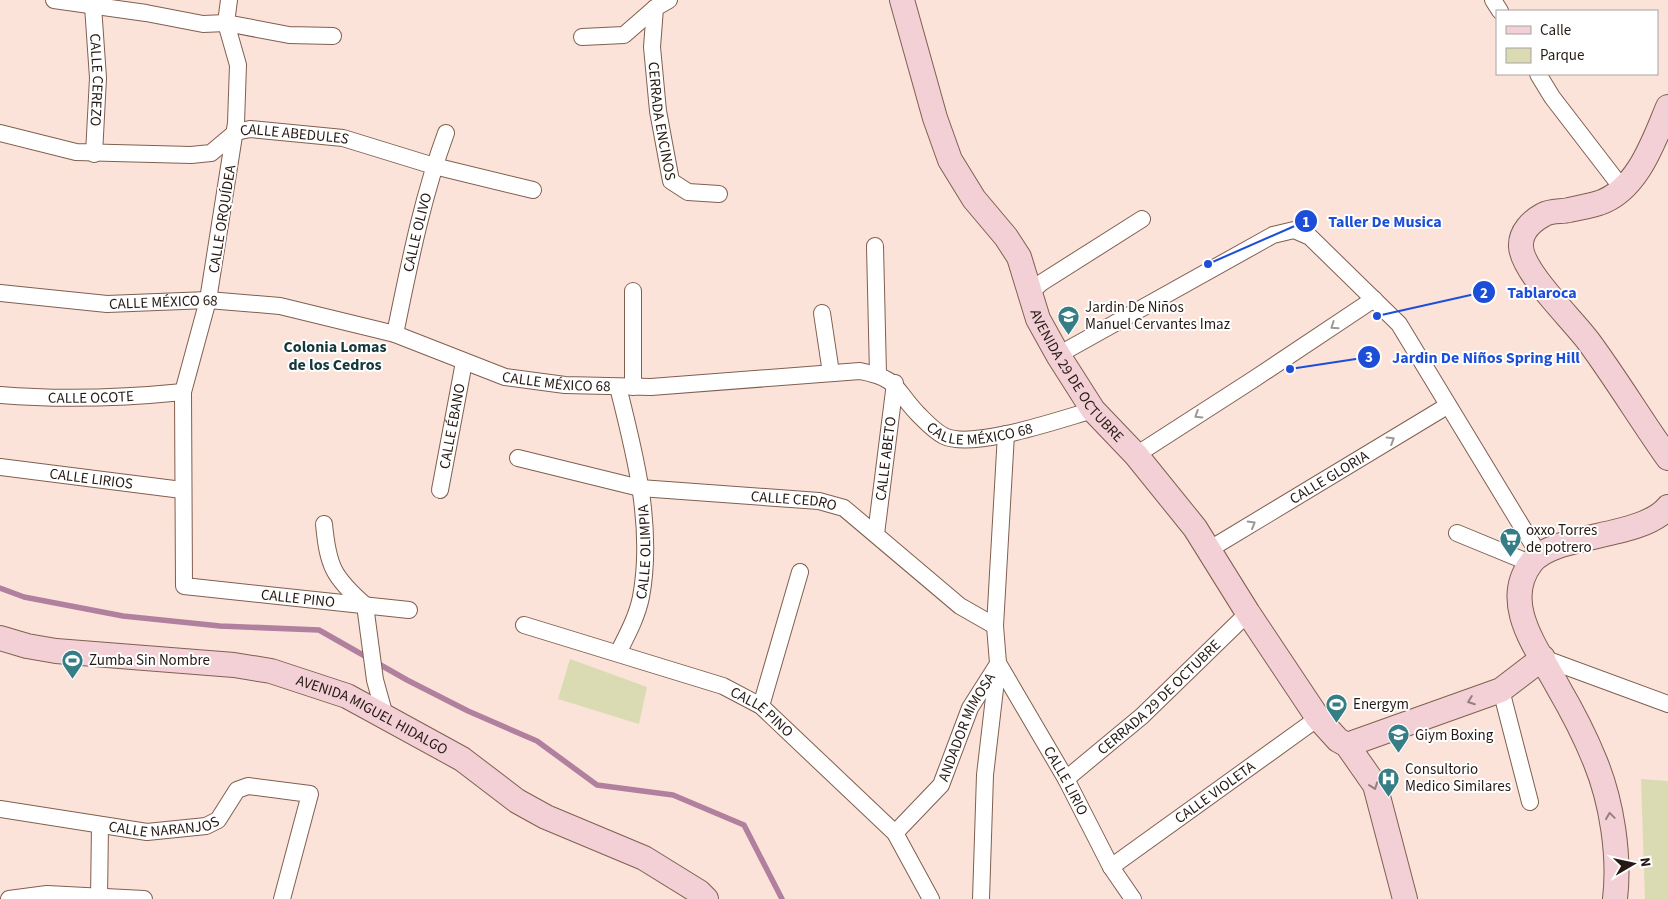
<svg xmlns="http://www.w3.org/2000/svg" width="1668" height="899" font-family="'Source Sans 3',sans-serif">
  <rect width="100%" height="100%" fill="#fbe3d9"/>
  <!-- green -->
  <g fill="#dadbb3">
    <polygon points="570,659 647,687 639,724 558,699"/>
    <polygon points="1641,779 1668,781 1668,899 1645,899"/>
  </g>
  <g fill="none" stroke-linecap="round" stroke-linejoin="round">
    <!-- stream -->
    <polyline stroke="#b0809e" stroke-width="5.5" points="0,588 24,597 123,616 220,626 319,630 407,680 468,711 537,741 597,785 673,795 744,825 782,899"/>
    <defs>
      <g id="street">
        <polyline points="54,0 146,13 203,24 226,23 289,35 333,36"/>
        <path id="s1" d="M229 0 226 23 238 65 236 123 208 300 183 392 184 586 409 610"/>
        <path id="s2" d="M669 0 655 8 652 47 658 111 671 181 688 192 719 194"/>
        <polyline points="1493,0 1500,11"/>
        <path id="s3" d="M93 6 98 78 94 154"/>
        <polyline points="582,37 624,35 655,8"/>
        <polyline points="1538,74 1552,97 1622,188"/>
        <path id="s4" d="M0 133 76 152 191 155 211 153 236 132 250 129 343 138 434 166 533 190"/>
        <polyline points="875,246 878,374"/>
        <polyline points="1031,292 1041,283 1142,219"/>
        <path id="s5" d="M0 293 107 304 208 300 280 306 395 334 505 377 565 385 651 387 860 371C900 379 893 388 918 414 926 422 934 431 944 436 973 450 1061 419 1093 410"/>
        <polyline points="822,313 831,373"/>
        <path id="s6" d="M395 334C409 266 422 198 446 133"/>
        <polyline points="1058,355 1273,235 1294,230 1310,237 1399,324 1538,553"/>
        <polyline points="633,387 633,291"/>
        <path id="s7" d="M0 395C61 400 123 398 183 392"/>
        <polyline points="1136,455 1254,379 1374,299"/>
        <path id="s8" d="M518 458 640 488 819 501 844 508 960 606 995 626"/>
        <path id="s9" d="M0 467 182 490"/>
        <path id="s10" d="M440 490 464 362"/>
        <path d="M324 524C328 566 333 577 365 605L375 680 385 716"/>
        <polyline points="1457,533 1530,563"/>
        <path id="s11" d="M876 534 895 383"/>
        <path id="s12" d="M1210 549 1447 406"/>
        <path id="s13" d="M524 625 723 686 761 706 895 833 931 899"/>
        <path id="s14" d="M618 653C627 635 637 617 641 597 654 527 635 454 618 387"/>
        <polyline points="1543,658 1668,704"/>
        <path id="s15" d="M998 663 1066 779 1111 867 1133 899"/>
        <polyline points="1501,690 1530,802"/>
        <polyline points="761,706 800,572"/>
        <path id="s16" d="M1066 779 1142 716 1248 613"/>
        <path id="s17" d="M0 809 147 832 206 826 218 820 237 790 248 786 310 794 282 899"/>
        <path id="s18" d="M895 833 941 785 970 708 996 667"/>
        <path id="s19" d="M1111 867 1318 718"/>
        <polyline points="9,899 47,894 144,899"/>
        <polyline points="99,899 100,825"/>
        <polyline points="981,899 985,775 998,663 995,626 1006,434"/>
      </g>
      <g id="secondary">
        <path id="s20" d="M902 0 935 118 950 160 974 199 1006 237 1019 257 1038 319 1058 355 1093 410 1136 455 1195 528 1248 613 1318 718 1338 740 1347 745 1375 785 1405 899"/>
        <path d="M1668 107C1654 140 1638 190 1599 203 1589 206 1579 208 1569 210 1561 212 1551 210 1543 215 1532 221 1520 232 1521 247 1523 273 1573 320 1589 342 1617 380 1641 420 1668 458"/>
        <path id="s21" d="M0 638 27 646 56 651 234 665 271 671 347 696 462 759 517 801 546 817 644 858 699 892 706 899"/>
        <polyline points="1347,745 1501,690 1543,658"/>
        <path d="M1615 899C1620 856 1612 802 1595 761 1585 736 1572 711 1558 687 1539 651 1500 604 1531 563 1553 533 1642 539 1668 507"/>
      </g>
    </defs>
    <!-- street casing -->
    <use href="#street" stroke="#805f50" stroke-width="18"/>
    <!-- secondary casing -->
    <use href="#secondary" stroke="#805f50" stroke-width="26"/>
    <!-- street -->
    <use href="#street" stroke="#fff" stroke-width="16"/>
    <!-- secondary -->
    <use href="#secondary" stroke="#f2d0d5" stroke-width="24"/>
  </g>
  <!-- one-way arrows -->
  <defs><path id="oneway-chevron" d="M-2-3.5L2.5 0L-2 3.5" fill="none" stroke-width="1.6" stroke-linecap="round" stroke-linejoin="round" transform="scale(1.25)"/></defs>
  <g stroke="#9d9895">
    <use href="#oneway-chevron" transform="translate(1334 326) rotate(146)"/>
    <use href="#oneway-chevron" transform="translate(1198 415) rotate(148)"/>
    <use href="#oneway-chevron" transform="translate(1391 440) rotate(-32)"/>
    <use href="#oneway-chevron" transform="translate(1252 524) rotate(-30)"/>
  </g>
  <g stroke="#967e7e">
    <use href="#oneway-chevron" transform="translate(1471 701) rotate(160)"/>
    <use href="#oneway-chevron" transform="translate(1374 786) rotate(70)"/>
    <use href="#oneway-chevron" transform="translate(1610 816) rotate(-98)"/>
  </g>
  <!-- icons -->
  <defs>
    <symbol id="school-pin" viewBox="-11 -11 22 30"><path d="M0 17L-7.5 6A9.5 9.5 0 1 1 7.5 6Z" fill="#367e85" stroke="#fff"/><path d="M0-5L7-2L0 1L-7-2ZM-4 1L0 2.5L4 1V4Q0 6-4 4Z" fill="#fff"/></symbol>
    <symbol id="supermarket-pin" viewBox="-11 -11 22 30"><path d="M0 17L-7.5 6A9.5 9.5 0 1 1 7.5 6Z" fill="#367e85" stroke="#fff"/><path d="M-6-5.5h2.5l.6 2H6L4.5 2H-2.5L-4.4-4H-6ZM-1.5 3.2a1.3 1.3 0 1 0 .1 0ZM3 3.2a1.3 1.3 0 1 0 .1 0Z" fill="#fff"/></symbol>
    <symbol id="stadium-pin" viewBox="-11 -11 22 30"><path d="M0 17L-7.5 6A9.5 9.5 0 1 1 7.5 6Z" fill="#367e85" stroke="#fff"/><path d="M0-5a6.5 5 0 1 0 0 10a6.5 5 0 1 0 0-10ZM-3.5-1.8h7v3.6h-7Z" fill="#fff"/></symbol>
    <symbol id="hospital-pin" viewBox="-11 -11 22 30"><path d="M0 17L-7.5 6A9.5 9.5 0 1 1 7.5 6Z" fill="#367e85" stroke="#fff"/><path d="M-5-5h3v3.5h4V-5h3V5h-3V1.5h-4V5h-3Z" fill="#fff"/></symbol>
  </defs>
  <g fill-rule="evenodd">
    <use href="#school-pin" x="1056" y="304" width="25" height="34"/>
    <use href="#supermarket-pin" x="1498" y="526" width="25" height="34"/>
    <use href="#stadium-pin" x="60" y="648" width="25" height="34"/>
    <use href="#stadium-pin" x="1324" y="692" width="25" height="34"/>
    <use href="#school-pin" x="1386" y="722" width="25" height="34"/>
    <use href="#hospital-pin" x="1376" y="766" width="25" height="34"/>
  </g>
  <g text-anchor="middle" stroke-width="4" stroke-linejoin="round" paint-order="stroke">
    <!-- street labels -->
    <g font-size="15" fill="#261913" stroke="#fff">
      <text dy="5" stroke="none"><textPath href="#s3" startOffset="74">CALLE CEREZO</textPath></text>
      <text dy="5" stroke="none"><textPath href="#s2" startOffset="130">CERRADA ENCINOS</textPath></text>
      <text dy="5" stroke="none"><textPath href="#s4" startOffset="305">CALLE ABEDULES</textPath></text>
      <text transform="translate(222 219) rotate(-81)" y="5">CALLE ORQUÍDEA</text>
      <text dy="5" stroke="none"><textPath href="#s6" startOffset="104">CALLE OLIVO</textPath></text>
      <text dy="5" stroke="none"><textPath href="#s5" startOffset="164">CALLE MÉXICO 68</textPath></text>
      <text dy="5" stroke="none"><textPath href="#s20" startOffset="420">AVENIDA 29 DE OCTUBRE</textPath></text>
      <text dy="5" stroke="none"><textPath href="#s5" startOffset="569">CALLE MÉXICO 68</textPath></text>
      <text dy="5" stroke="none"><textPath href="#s7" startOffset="91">CALLE OCOTE</textPath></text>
      <text dy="5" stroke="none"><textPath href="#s5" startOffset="1018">CALLE MÉXICO 68</textPath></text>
      <text dy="5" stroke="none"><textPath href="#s10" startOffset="65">CALLE ÉBANO</textPath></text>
      <text dy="5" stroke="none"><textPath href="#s11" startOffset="76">CALLE ABETO</textPath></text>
      <text dy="5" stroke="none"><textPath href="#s12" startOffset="139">CALLE GLORIA</textPath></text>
      <text dy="5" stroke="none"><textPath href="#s9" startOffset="92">CALLE LIRIOS</textPath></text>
      <text dy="5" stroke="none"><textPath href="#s8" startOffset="280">CALLE CEDRO</textPath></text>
      <text dy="5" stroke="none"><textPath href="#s14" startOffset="106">CALLE OLIMPIA</textPath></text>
      <text dy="5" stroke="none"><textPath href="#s1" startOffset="708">CALLE PINO</textPath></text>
      <text dy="5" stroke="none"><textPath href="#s16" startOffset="124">CERRADA 29 DE OCTUBRE</textPath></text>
      <text dy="5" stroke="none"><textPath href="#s13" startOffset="255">CALLE PINO</textPath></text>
      <text dy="5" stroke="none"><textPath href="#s21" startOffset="384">AVENIDA MIGUEL HIDALGO</textPath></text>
      <text dy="5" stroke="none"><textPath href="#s18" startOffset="130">ANDADOR MIMOSA</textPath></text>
      <text dy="5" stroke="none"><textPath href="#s15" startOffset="136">CALLE LIRIO</textPath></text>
      <text dy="5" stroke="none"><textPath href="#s19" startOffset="128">CALLE VIOLETA</textPath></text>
      <text dy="5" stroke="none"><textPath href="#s17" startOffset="166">CALLE NARANJOS</textPath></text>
    </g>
    <!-- poi labels -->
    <g font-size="15" fill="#261913" stroke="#fff" text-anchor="start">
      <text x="1085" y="312">Jardin De Niños<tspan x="1085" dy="17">Manuel Cervantes Imaz</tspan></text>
      <text x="1526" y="535">oxxo Torres<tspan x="1526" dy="17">de potrero</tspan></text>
      <text x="89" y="665">Zumba Sin Nombre</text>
      <text x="1353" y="709">Energym</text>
      <text x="1415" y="740">Giym Boxing</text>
      <text x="1405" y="774">Consultorio<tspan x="1405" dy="17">Medico Similares</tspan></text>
    </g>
    <!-- neighbourhood labels -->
    <g font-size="16" font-weight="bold" fill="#15383b" stroke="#fff">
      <text x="335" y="352">Colonia Lomas<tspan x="335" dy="18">de los Cedros</tspan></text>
    </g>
  </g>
  <!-- callouts -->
  <path fill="none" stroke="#1d4ed8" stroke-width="2" d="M1208 264L1306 221M1377 316L1484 292M1290 369L1369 357"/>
  <g fill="#1d4ed8" stroke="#fff" stroke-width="2">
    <circle cx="1208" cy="264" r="5"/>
    <circle cx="1377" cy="316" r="5"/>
    <circle cx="1290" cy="369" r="5"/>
    <circle cx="1306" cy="221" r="12"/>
    <circle cx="1484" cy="292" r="12"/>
    <circle cx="1369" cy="357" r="12"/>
  </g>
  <g font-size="15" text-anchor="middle" font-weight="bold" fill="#fff">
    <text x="1306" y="227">1</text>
    <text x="1484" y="298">2</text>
    <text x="1369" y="362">3</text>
  </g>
  <g font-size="16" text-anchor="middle" font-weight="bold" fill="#1d4ed8" stroke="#fff" stroke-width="4" stroke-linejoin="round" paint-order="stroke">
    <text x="1385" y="227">Taller De Musica</text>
    <text x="1542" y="298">Tablaroca</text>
    <text x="1486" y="363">Jardin De Niños Spring Hill</text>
  </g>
  <!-- legend -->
  <rect x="1496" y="10" width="162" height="65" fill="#ffffff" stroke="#a8a3a1"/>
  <rect x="1506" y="26" width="25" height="8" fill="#f2d0d5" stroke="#a8a3a1"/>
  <text x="1540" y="35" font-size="15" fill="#261913">Calle</text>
  <rect x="1506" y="48" width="25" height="15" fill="#dadbb3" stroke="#a8a3a1"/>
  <text x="1540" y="60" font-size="15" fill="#261913">Parque</text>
  <!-- north arrow -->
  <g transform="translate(1633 864) rotate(81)" stroke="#ffffff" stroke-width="4" paint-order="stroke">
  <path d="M0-4L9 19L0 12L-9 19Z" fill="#261913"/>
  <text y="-8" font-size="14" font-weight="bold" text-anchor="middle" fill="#261913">N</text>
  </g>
</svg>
